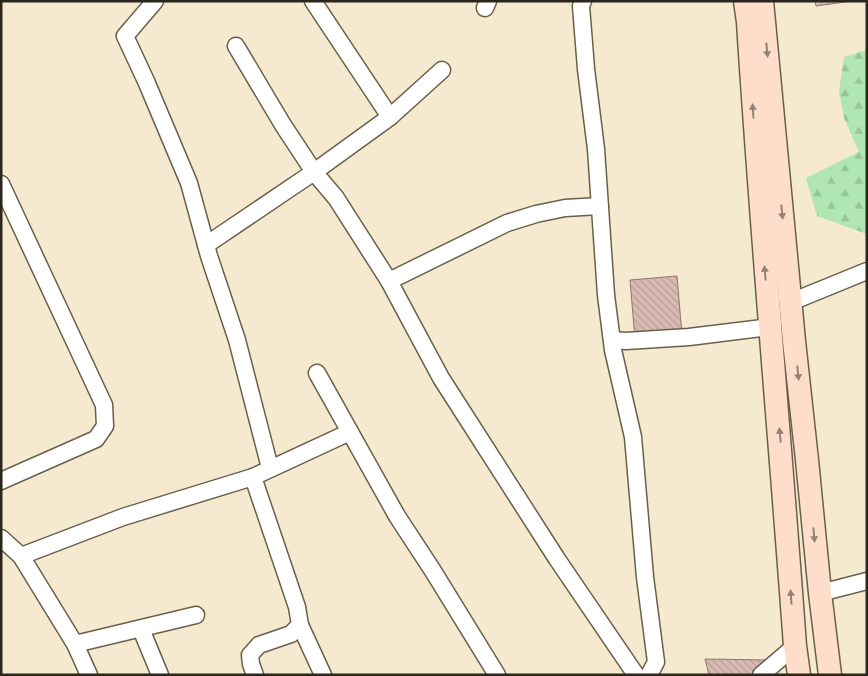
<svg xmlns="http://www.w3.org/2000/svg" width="868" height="676" font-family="'Asap Condensed',sans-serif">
  <defs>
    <pattern id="forest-firs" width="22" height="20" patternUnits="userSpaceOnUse" patternTransform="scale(1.25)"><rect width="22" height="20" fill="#b0e6b2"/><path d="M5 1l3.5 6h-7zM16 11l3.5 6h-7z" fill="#98c598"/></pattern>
    <pattern id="building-back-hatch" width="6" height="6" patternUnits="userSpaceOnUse" patternTransform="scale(1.25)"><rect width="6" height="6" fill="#d8bab2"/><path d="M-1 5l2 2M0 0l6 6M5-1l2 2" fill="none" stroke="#baa098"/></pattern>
  </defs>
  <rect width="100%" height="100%" fill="#f5ead0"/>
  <!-- forest -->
  <polygon fill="url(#forest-firs)" points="867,50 867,234 817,216 806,178 859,152 844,118 839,91 844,57"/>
  <!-- building -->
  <g fill="url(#building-back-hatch)" stroke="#91756e">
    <polygon points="815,1 852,1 816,6"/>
    <polygon points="677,276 682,335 635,339 630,280"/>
    <polygon points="705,659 766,660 751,675 709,675"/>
  </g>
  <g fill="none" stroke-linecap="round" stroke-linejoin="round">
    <defs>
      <g id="street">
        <polyline points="155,1 125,36 146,81 189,183 209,256 237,340 270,468"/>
        <polyline points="313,1 390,117"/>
        <polyline points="583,1 581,6 586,69 596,149 606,295 613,350 633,437 645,577 656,662 649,675"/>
        <polyline points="485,8 488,1"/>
        <polyline points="236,46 283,125 314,172 336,198 389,281 441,378 557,559 636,675"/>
        <polyline points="1,184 104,405 105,426 96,439 1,481"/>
        <polyline points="206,245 314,172 390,117 442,70"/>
        <polyline points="389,281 507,223 536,214 565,208 600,206"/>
        <polyline points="791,302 867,271"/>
        <polyline points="612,340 626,341 689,337 770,327"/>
        <polyline points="317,373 397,516 433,571 497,675"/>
        <polyline points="253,477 297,607 300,625 291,634 259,645 250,655 251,664 255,675"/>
        <polyline points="1,538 21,556 75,644 89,675"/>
        <polyline points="21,556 123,517 253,477 350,432"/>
        <polyline points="820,593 867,581"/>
        <polyline points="300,625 323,675"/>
        <polyline points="141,629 160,675"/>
        <polyline points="75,644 196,615"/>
        <polyline points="761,675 795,646"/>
      </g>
      <g id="secondary">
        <path d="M745 1 748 22C761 230 780 438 795 646L799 675"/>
        <polyline points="762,1 794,341 807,460 820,593 830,675"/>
      </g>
    </defs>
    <!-- street casing -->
    <use href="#street" stroke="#696049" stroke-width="19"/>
    <!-- secondary casing -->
    <use href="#secondary" stroke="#696049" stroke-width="25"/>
    <!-- street -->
    <use href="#street" stroke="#fff" stroke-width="16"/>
    <!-- secondary -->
    <use href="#secondary" stroke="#feddcb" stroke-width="22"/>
  </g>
  <!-- one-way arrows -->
  <defs><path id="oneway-solid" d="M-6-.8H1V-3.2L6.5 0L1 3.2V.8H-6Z" transform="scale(1.25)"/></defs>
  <g fill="#948274">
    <use href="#oneway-solid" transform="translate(767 50) rotate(85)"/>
    <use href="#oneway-solid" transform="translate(753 111) rotate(-94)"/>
    <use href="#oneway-solid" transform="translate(782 212) rotate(84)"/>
    <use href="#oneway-solid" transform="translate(765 273) rotate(-95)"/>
    <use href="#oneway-solid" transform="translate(798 373) rotate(84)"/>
    <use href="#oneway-solid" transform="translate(780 435) rotate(-95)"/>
    <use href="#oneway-solid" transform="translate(814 535) rotate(85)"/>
    <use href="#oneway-solid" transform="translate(791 597) rotate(-94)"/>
  </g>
  <!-- border -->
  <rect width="868" height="676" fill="none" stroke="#2a261c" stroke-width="5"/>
</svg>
